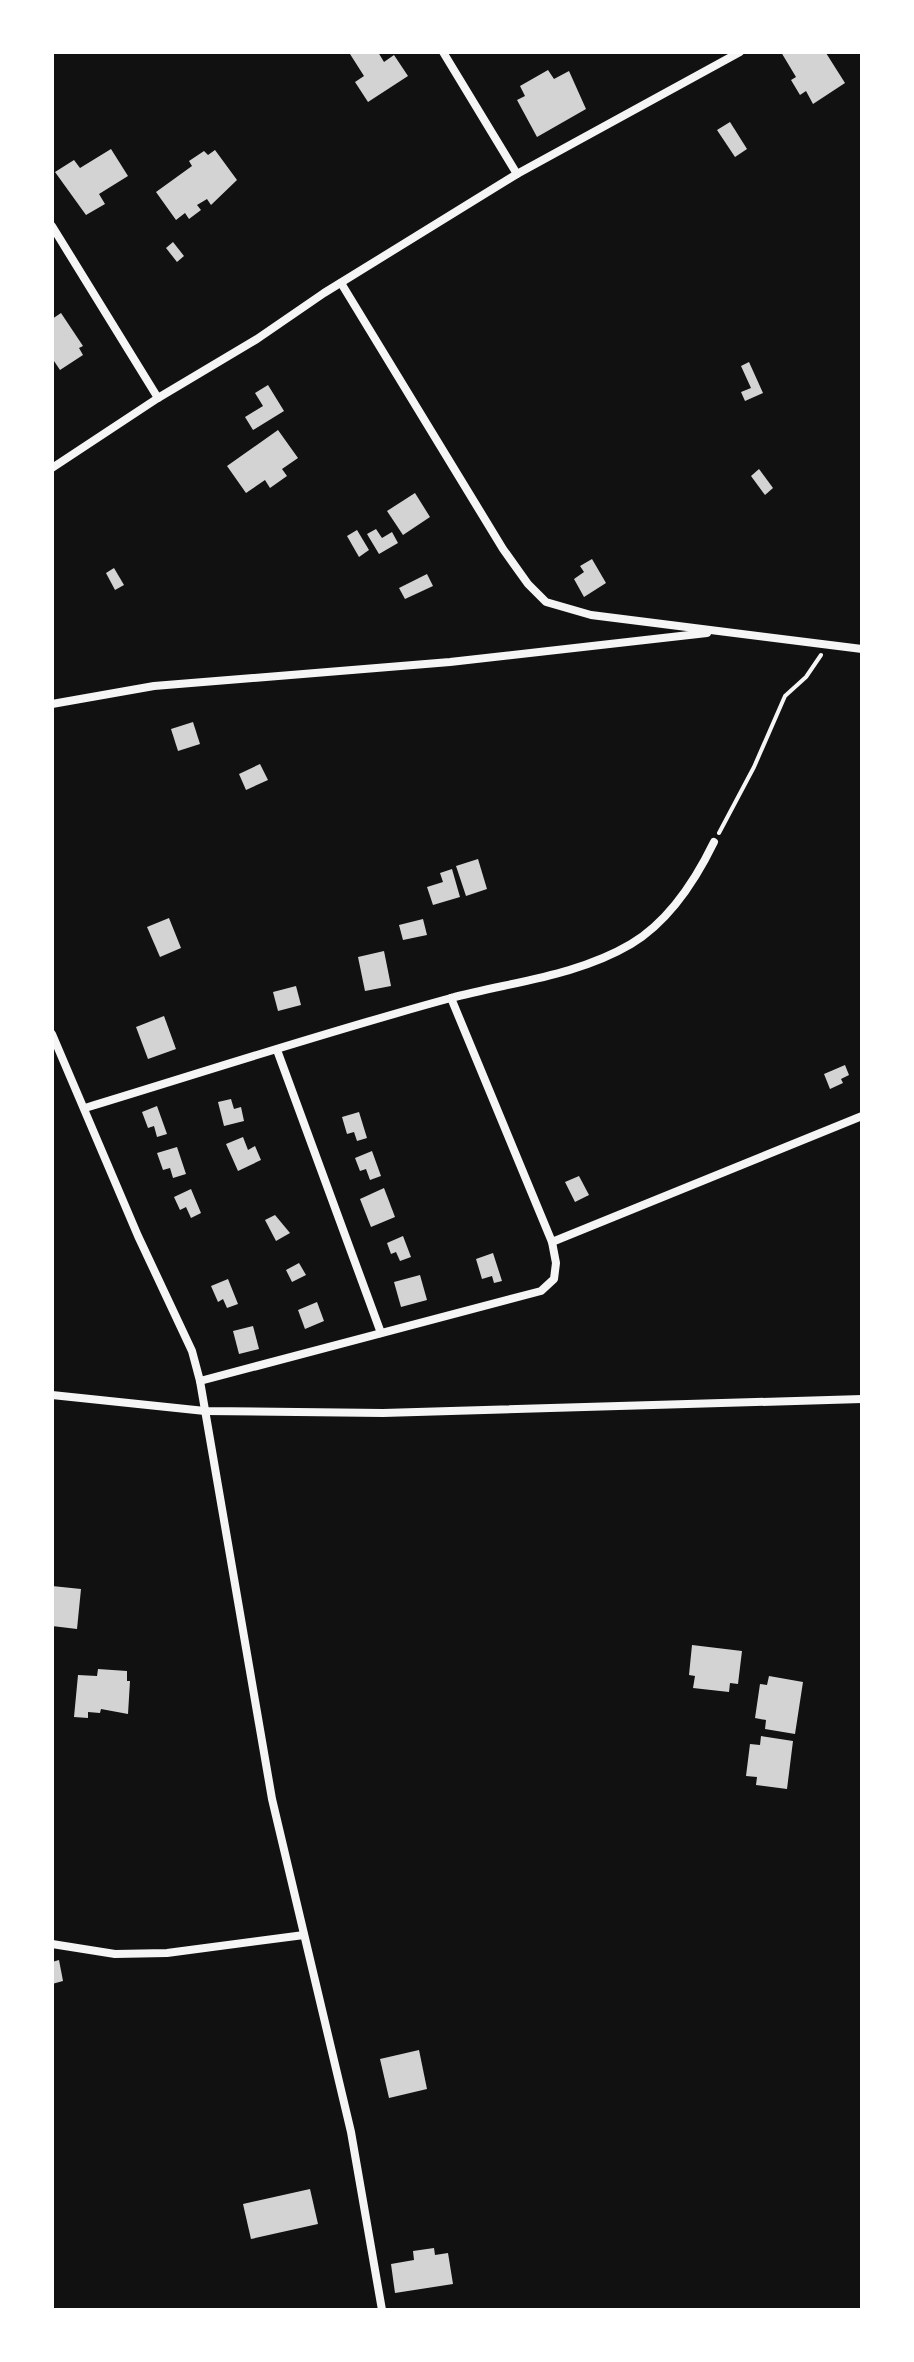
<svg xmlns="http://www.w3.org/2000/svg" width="914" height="2362" font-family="'Asap Condensed',sans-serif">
  <rect width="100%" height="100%" fill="#111"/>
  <!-- building -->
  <g fill="#d3d3d3">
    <polygon points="354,52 378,52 384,62 394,55 408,76 368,102 355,82 364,76 350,54"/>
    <polygon points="781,52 826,53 845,83 813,104 806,91 800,95 791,80 796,77"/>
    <polygon points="548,70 554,79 569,71 586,109 537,137 517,100 525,96 520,86"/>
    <polygon points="730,122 747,149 735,157 717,130"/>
    <polygon points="111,149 128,176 99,194 105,204 86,215 55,172 74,160 80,168"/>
    <polygon points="215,150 237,180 211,205 207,199 197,205 201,210 189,219 185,213 176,220 156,192 192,166 189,161 204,151 208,155"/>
    <polygon points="173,242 184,256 177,262 166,248"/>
    <polygon points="61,313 83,346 79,348 83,355 60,370 52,358 52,319"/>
    <polygon points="749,362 763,393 745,401 741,392 751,388 741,366"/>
    <polygon points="268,385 284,411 253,430 245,417 263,406 255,393"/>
    <polygon points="278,430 298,458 282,469 287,476 270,488 265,480 246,493 227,466"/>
    <polygon points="759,469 773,488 765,495 751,476"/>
    <polygon points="415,493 430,517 403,535 387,511"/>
    <polygon points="376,529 382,538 392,532 398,543 379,554 367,534"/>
    <polygon points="357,530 369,550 359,557 347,536"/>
    <polygon points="592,559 606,583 584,597 574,579 584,572 580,566"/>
    <polygon points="114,568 124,585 115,590 106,573"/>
    <polygon points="427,574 433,586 405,599 399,588"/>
    <polygon points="193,722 200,744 178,751 171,729"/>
    <polygon points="260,764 268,780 246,790 239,774"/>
    <polygon points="478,859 487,889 466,896 456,866"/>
    <polygon points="452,869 460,897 433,905 427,887 443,882 440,873"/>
    <polygon points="169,918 181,948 160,957 147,927"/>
    <polygon points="423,919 427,935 403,940 399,925"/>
    <polygon points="384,951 391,986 365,991 358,957"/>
    <polygon points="296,986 301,1005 278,1011 273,992"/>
    <polygon points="164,1016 176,1049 148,1059 136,1027"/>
    <polygon points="845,1065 849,1075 841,1079 843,1083 830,1089 824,1074"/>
    <polygon points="231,1099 234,1109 241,1107 244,1121 224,1126 218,1102"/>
    <polygon points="157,1106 167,1134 157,1137 154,1126 148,1128 142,1112"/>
    <polygon points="359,1112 367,1138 357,1141 354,1132 347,1134 342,1117"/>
    <polygon points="243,1137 248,1150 255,1146 261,1160 238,1171 226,1144"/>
    <polygon points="177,1147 186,1174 173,1178 170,1168 163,1170 157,1153"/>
    <polygon points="372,1151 381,1176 370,1180 366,1169 360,1171 355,1158"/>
    <polygon points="579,1176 589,1195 575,1202 565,1182"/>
    <polygon points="384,1188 395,1217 371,1227 360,1199"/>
    <polygon points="191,1189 201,1213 191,1218 186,1207 180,1210 174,1197"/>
    <polygon points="275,1215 290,1233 276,1241 265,1220"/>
    <polygon points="403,1236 411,1257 400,1261 396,1252 391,1254 387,1243"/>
    <polygon points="493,1253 502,1281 494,1283 492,1276 482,1279 476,1259"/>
    <polygon points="299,1263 306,1275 292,1282 286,1270"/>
    <polygon points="420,1275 427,1300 401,1307 394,1282"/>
    <polygon points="228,1279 238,1304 227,1308 223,1299 218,1302 211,1286"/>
    <polygon points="317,1302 324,1321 305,1329 298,1310"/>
    <polygon points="253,1326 259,1349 239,1354 233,1331"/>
    <polygon points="52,1586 81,1589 77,1629 52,1626"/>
    <polygon points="692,1645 742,1651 738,1684 730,1683 729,1692 693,1688 695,1676 689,1675"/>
    <polygon points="98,1669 127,1671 127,1681 130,1681 128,1714 101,1709 100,1713 88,1712 88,1718 74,1717 78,1675 97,1676"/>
    <polygon points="769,1676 803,1682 795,1734 765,1729 766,1720 755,1718 760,1684 767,1685"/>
    <polygon points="761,1736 793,1741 787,1789 756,1785 757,1777 746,1776 750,1744 760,1745"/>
    <polygon points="59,1960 63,1981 52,1984 52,1962"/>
    <polygon points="419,2050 427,2089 389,2098 380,2059"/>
    <polygon points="310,2189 318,2224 251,2239 243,2204"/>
    <polygon points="434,2248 435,2255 448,2253 453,2284 395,2293 391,2264 414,2260 413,2251"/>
  </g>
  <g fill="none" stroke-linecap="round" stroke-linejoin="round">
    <!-- path -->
    <polyline stroke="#f5f5f5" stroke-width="4" points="719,833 754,767 785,696 806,677 821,655"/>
    <!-- minor -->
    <g stroke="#f5f5f5" stroke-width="8">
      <polyline points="443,52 517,174"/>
      <polyline points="52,226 158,398"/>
      <polyline points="341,283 503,549 528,584 546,602 591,615 862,649"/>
      <polyline points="52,468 158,398 257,339 324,293 517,174 740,52"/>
      <polyline points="52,704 154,686 450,662 707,633"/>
      <polyline points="52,1034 138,1236 192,1351 200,1381 272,1799 351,2132 382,2310"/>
      <polyline points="277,1050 381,1333"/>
      <path d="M85 1108C207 1071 329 1031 451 998 511 982 577 976 631 944 668 922 696 879 714 842"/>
      <polyline points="552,1242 862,1116"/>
      <polyline points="200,1381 541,1291 554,1279 556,1263 552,1242 451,998"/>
      <polyline points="52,1395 205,1411 383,1413 862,1399"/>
      <polyline points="52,1944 115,1954 167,1953 304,1935"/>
    </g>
  </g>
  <!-- border -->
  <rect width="914" height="2362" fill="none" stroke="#ffffff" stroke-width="108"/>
</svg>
